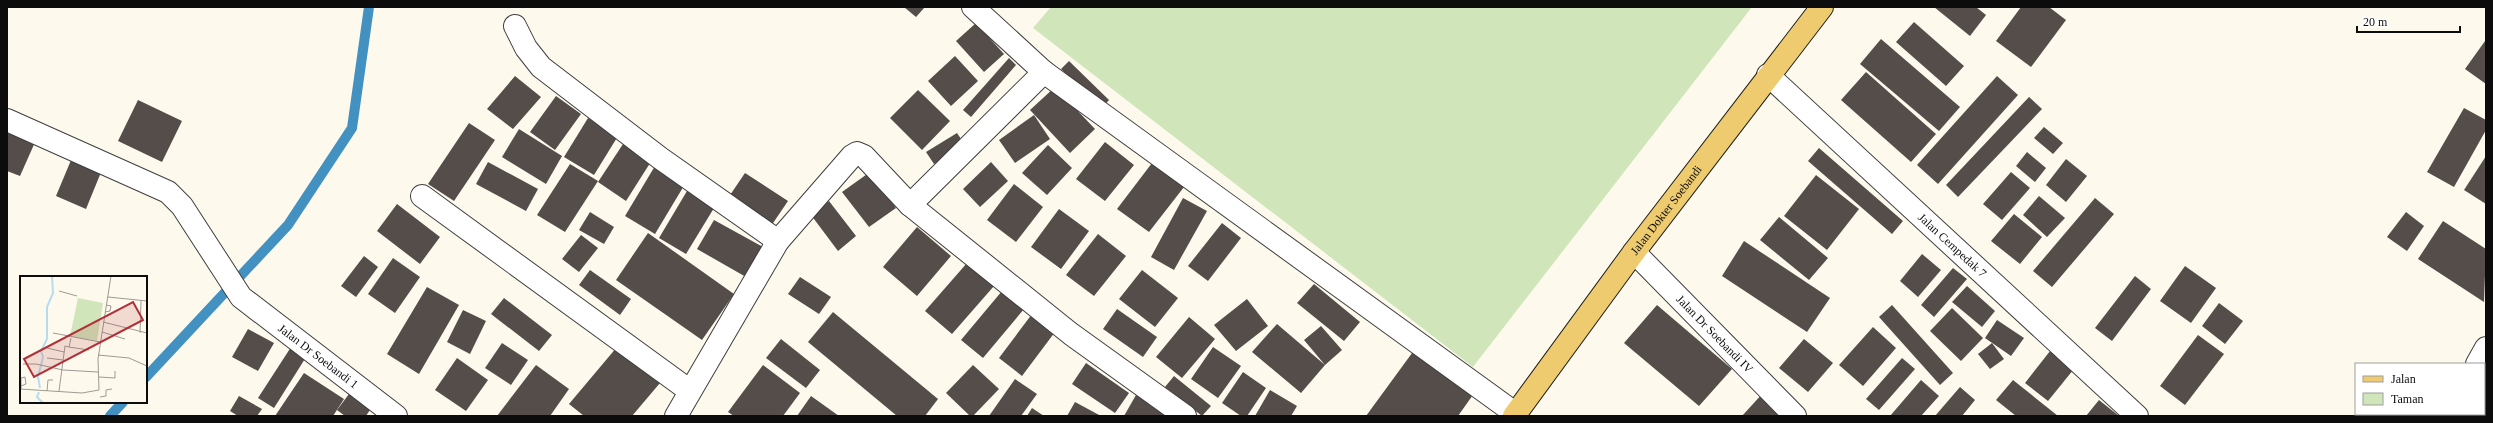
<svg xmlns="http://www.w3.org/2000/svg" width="2493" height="423" font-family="Georgia,serif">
  <rect width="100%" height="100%" fill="#fdfaed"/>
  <!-- green -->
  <polygon fill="#d1e5ba" points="1051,7 1752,7 1473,367 1033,28"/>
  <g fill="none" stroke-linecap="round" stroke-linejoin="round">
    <!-- stream -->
    <g stroke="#4391c1" stroke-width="10">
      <polyline points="146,377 288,225 352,128 369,7"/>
      <polyline points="110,416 123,402"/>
    </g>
  </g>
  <!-- building -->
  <g fill="#544d4a">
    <polygon points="904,7 925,7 916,17"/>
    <polygon points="1934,7 1976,7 1986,15 1970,36"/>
    <polygon points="2021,7 2049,7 2066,20 2031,67 1996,41"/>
    <polygon points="1914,22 1964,66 1946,86 1896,42"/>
    <polygon points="976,23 1004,54 984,72 956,41"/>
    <polygon points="1881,39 1960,107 1939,131 1860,64"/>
    <polygon points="2485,41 2486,42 2486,84 2465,69"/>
    <polygon points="955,56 978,81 951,106 928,81"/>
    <polygon points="1009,58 1016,65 971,117 963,110"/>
    <polygon points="1069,61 1109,100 1102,108 1061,69"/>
    <polygon points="1866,72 1936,134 1911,162 1841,100"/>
    <polygon points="515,76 541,97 513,129 487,109"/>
    <polygon points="1997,76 2018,95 1938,184 1917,165"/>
    <polygon points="1055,87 1095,129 1070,153 1030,110"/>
    <polygon points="918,90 950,121 922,150 890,118"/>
    <polygon points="556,96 581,114 555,150 530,132"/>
    <polygon points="2029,97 2042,109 1958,197 1946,185"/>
    <polygon points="138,100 182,121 162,162 118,141"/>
    <polygon points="2464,108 2486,120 2486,130 2454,187 2427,172"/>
    <polygon points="1034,115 1050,139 1015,163 999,140"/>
    <polygon points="588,118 618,136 594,175 564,157"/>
    <polygon points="469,123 495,140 454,201 428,184"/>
    <polygon points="7,127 36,140 20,176 7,171"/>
    <polygon points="2044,127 2063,143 2053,154 2034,138"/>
    <polygon points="519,129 562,156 546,184 502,157"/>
    <polygon points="957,133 965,145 934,164 926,152"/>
    <polygon points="625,141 652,160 626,201 598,182"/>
    <polygon points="1105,142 1134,165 1105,201 1076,179"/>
    <polygon points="1048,145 1072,168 1047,195 1022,173"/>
    <polygon points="1819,148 1903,221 1892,234 1808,161"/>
    <polygon points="2027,152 2046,168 2035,182 2016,166"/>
    <polygon points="74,153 104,165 86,209 56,196"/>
    <polygon points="2486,156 2486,204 2464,190"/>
    <polygon points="2066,159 2087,176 2066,202 2046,185"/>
    <polygon points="488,162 538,189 526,211 476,184"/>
    <polygon points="991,162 1008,181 980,207 963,189"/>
    <polygon points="1152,163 1184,187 1149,232 1117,209"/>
    <polygon points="570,164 598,181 565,232 537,215"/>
    <polygon points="655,166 685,184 655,234 625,216"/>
    <polygon points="870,172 896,208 869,227 842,192"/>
    <polygon points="2011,172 2030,188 2002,220 1983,204"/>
    <polygon points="745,173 788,201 769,229 726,201"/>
    <polygon points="1816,175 1859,209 1827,250 1784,216"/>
    <polygon points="1014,184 1043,207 1016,242 987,220"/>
    <polygon points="687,191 714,208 686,254 659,238"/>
    <polygon points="2039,196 2065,218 2047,237 2023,215"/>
    <polygon points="1183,198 1207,211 1174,270 1151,257"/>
    <polygon points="2095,198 2114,214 2052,287 2033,271"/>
    <polygon points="829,201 856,236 838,251 811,215"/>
    <polygon points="397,204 440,237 420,264 377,231"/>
    <polygon points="1059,209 1089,231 1061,269 1031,247"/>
    <polygon points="590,212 614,227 604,244 579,230"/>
    <polygon points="2406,212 2424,226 2407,251 2387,237"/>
    <polygon points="2014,214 2042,237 2020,264 1991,241"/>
    <polygon points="1779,217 1828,258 1809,280 1760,240"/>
    <polygon points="714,220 763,247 746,277 697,249"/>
    <polygon points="2443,221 2486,249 2484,302 2418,259"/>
    <polygon points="1222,223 1241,238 1208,281 1188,266"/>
    <polygon points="917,227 951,256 917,296 883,267"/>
    <polygon points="648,233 734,294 702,340 616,280"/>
    <polygon points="1098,234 1126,256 1094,296 1066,275"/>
    <polygon points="581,235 598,248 579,272 562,259"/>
    <polygon points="1744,241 1830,298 1807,332 1722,276"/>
    <polygon points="1922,254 1941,270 1918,297 1900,281"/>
    <polygon points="364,256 378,267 356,297 341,286"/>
    <polygon points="393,258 420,277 395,313 368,294"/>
    <polygon points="967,263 994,286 952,334 925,311"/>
    <polygon points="2185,266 2216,288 2191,323 2160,301"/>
    <polygon points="1953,268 1967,279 1934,317 1921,305"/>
    <polygon points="590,270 631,299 620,315 579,285"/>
    <polygon points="1142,270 1178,298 1155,327 1119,299"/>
    <polygon points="2135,276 2151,289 2112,341 2095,328"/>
    <polygon points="800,277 831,297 819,314 788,294"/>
    <polygon points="1314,284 1360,322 1344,341 1297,303"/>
    <polygon points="1967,286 1995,311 1982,327 1952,302"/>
    <polygon points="427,287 459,305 419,374 387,354"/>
    <polygon points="1002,291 1024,309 983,358 961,340"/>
    <polygon points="504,298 552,335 539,351 491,314"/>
    <polygon points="1247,299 1268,326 1236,351 1214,325"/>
    <polygon points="2219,303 2243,321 2225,344 2202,326"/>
    <polygon points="1657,305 1732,369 1699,406 1624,343"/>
    <polygon points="1892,305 1953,373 1940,385 1879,317"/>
    <polygon points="1952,308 1983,338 1961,361 1930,331"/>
    <polygon points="1117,309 1157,337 1143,357 1103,329"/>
    <polygon points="463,310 486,321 470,354 447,342"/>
    <polygon points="833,312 938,399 925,416 897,416 808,342"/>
    <polygon points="1032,314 1055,332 1022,376 999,358"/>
    <polygon points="1189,317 1215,339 1182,378 1156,357"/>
    <polygon points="1997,320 2024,338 2011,356 1985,338"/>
    <polygon points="1277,324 1325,365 1304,340 1321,326 1342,350 1325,365 1301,393 1252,352"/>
    <polygon points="1873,327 1896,348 1863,386 1839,365"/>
    <polygon points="248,329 274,343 258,371 232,357"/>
    <polygon points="2198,335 2224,354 2185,405 2160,386"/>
    <polygon points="781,339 820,370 806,388 766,358"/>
    <polygon points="1804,339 1833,363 1808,392 1779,368"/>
    <polygon points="502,343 528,360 511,385 485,368"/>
    <polygon points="1992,343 2004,359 1990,369 1978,354"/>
    <polygon points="293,344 308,354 274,408 258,398"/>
    <polygon points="2054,346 2078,364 2048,401 2025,383"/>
    <polygon points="617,347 660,383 632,416 584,416 569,404"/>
    <polygon points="1213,347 1241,366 1218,398 1191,379"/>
    <polygon points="1415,349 1475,392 1458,416 1366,416"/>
    <polygon points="457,358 488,380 466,411 435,390"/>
    <polygon points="1902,358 1915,369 1879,410 1866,399"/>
    <polygon points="1086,363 1129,393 1115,413 1072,384"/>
    <polygon points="536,365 569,389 550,416 497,416"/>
    <polygon points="763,365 800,393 783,416 734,416 728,412"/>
    <polygon points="973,365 999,389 973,416 970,416 946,393"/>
    <polygon points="1243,372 1266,388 1247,416 1241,416 1222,403"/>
    <polygon points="304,373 344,399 333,416 275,416"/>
    <polygon points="1174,376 1211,406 1202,416 1165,387"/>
    <polygon points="1015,379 1037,394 1021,416 989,416"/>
    <polygon points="1921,380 1939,396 1921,416 1890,416"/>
    <polygon points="2013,380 2058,416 2016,416 1996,400"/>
    <polygon points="1960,387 1975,400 1962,416 1935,416"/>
    <polygon points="352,390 373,405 366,416 345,416 337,410"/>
    <polygon points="1270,390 1297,406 1291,416 1255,416"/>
    <polygon points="1763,393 1788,416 1742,416"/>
    <polygon points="1136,395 1171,416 1124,416"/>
    <polygon points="239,396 262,409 257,416 238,416 230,411"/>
    <polygon points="811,396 839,416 797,416"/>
    <polygon points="2099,400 2119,416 2086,416"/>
    <polygon points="1075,402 1101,416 1067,416"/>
    <polygon points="1032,408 1044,416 1027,416"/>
  </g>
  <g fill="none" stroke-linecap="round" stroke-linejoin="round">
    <defs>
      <g id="minor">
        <polyline points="973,7 1044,72 1516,414"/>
        <polyline points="515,26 526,48 541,67 660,158 778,241"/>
        <path id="s1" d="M1768 75 2137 416"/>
        <path id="s2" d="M7 120 168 192 182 206 241 297 396 416"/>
        <polyline points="422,196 690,391"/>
        <polyline points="910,205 1071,334 1185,416"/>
        <path id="s3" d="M1634 252 1795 416"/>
        <polyline points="2477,364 2486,348"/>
        <polyline points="676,416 778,241 852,156 857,153 864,156 910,205 1044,72"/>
        <polyline points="2446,416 2448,414"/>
      </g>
      <g id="major">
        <path id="s4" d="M1514 416 1634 252 1822 7"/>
      </g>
    </defs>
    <!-- minor casing -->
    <use href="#minor" stroke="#3f3f3f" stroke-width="24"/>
    <!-- major casing -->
    <use href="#major" stroke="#1d1d1d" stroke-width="24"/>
    <!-- minor -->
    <use href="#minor" stroke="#fff" stroke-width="22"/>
    <!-- major -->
    <use href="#major" stroke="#edcb6e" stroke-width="22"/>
  </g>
  <g text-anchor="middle" stroke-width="4" stroke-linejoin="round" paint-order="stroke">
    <!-- street labels -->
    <g font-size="12" fill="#0c0c0c" stroke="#fff">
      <text dy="4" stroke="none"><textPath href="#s4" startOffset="256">Jalan Dokter Soebandi</textPath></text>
      <text dy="4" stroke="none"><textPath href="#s1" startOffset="251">Jalan Cempedak 7</textPath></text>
      <text dy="4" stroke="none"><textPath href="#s3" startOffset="115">Jalan Dr Soebandi IV</textPath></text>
      <text dy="4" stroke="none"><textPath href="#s2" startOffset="402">Jalan Dr Soebandi 1</textPath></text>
    </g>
  </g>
  <!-- overview -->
  <g transform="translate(20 276)">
    <rect width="127" height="127" fill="#fdfaed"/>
    <path d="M58 22 83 27 77 65 50 60Z" fill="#d1e5ba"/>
    <path fill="none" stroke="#b6dcf1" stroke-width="2" d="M20 112 18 101 23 81 21 75 27 63V31L33 17 32 0M19 116 17 121 23 127"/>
    <path fill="none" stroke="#9d9b93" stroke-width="1" d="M39 15 57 20M88 21 127 25M85 36 90 35 91 30 86 29M83 46 127 57M82 56 105 63M33 57 80 66M120 57 121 25M49 71 69 74M27 72 44 76M78 79 109 82 127 90M27 82 43 84M3 88H16L43 94 78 96M79 101 95 102V95M0 113 62 117 79 114M1 113V110L6 108 5 101 1 102V110M79 114 78 83 91 0M27 115 28 104H33M39 115 45 70 49 71 51 62M80 121 86 120V114L92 113"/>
    <path fill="#b03139" fill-opacity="0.15" stroke="#b03139" stroke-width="2" d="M113 26 123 44 14 101 4 83Z"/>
    <rect width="127" height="127" fill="none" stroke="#0c0c0c" stroke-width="2"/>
  </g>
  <!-- border -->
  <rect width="2493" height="423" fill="none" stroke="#0c0c0c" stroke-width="16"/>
  <!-- legend -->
  <rect x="2355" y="363" width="130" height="52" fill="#ffffff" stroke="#9e9e9e"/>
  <rect x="2363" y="376" width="20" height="6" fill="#edcb6e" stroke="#9e9e9e"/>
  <text x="2391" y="383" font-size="12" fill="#0c0c0c">Jalan</text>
  <rect x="2363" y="393" width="20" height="12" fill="#d1e5ba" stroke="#9e9e9e"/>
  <text x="2391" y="403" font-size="12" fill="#0c0c0c">Taman</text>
  <!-- scale -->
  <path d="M2357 26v6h103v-6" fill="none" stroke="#0c0c0c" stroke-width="2"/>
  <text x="2363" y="26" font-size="12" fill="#0c0c0c" stroke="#ffffff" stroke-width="3" paint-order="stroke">20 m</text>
</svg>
